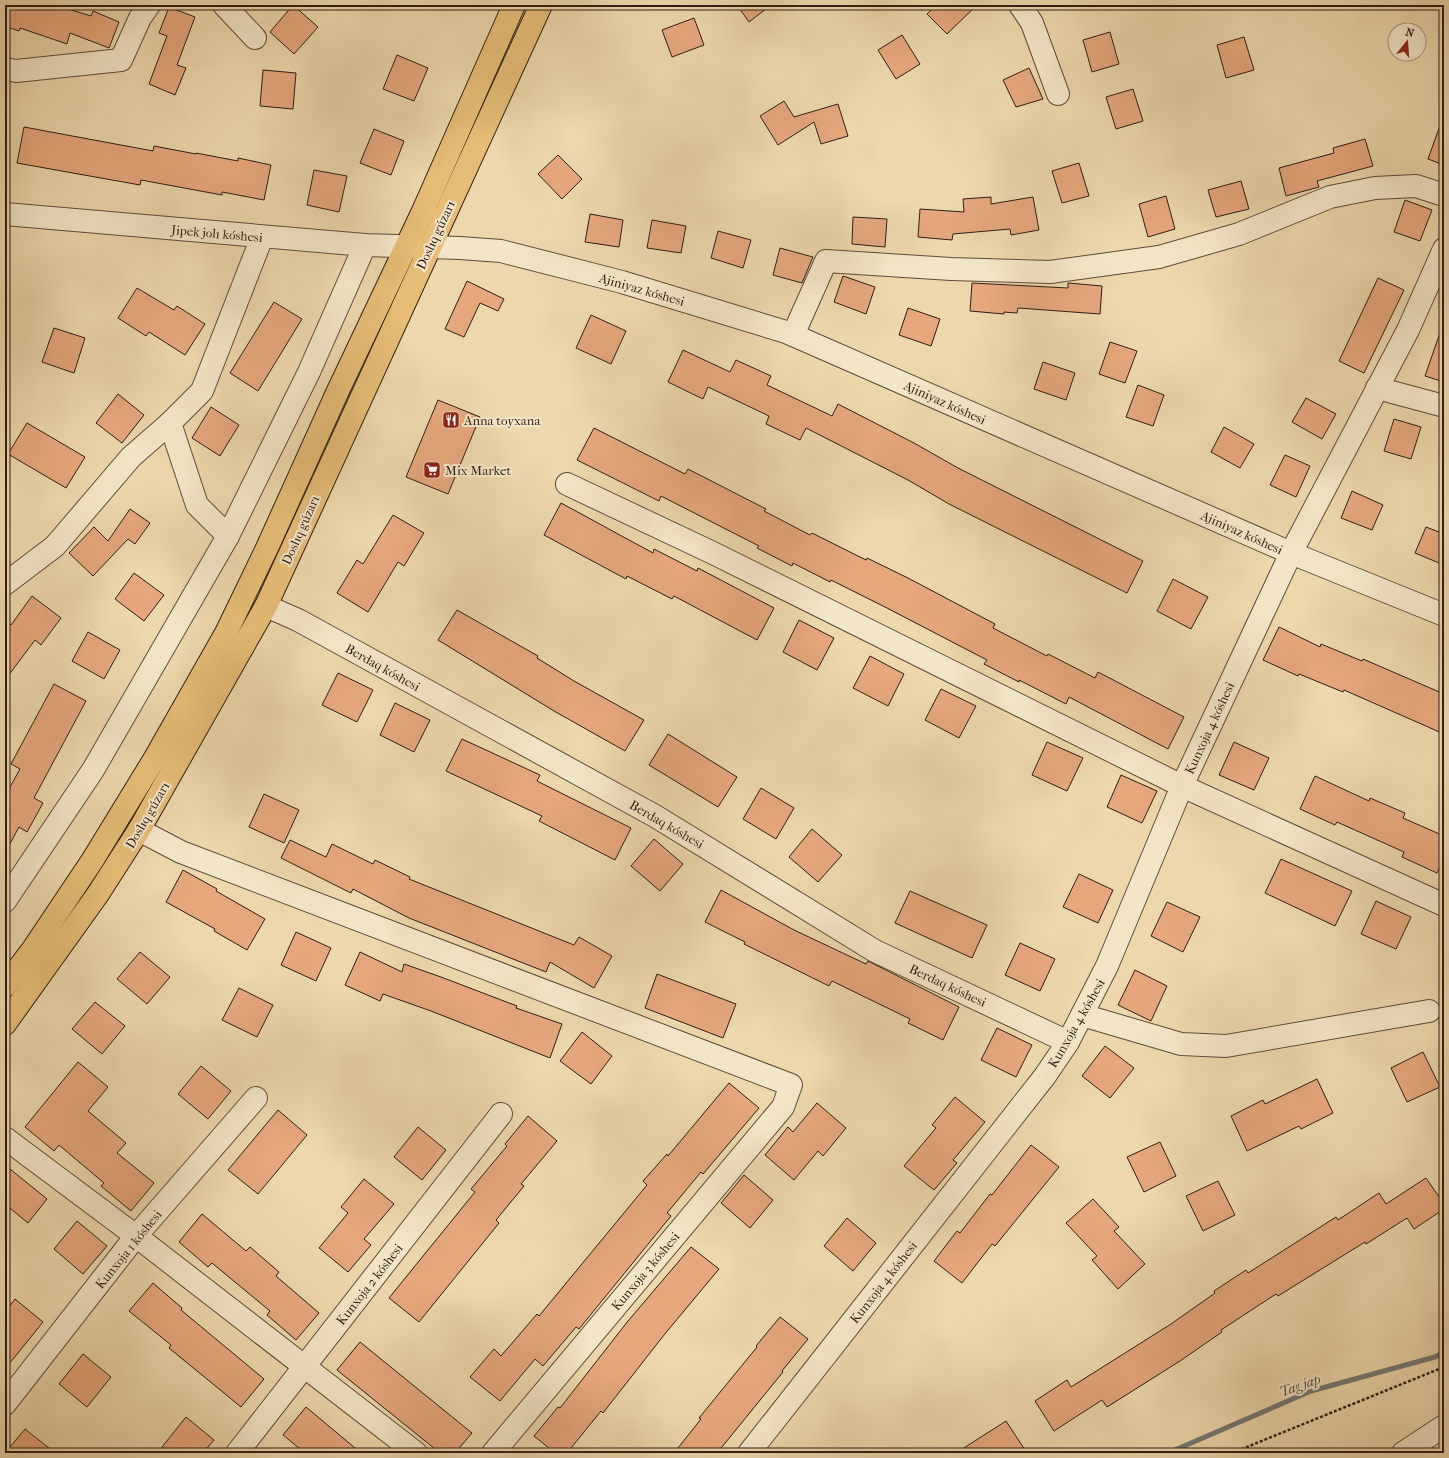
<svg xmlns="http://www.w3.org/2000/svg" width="1449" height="1458" font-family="'IM FELL French Canon',serif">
  <rect width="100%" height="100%" fill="#ecd8ab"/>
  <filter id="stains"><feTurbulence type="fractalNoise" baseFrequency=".005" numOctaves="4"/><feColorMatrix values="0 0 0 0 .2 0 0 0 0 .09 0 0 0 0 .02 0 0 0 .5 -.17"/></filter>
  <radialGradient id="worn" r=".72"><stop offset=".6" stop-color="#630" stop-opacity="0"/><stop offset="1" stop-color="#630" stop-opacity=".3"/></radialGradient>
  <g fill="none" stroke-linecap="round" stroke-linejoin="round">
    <!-- stream -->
    <polyline stroke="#727976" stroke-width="5" points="1168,1453 1311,1391 1435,1357 1444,1352"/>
  </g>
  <!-- building -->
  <g fill="#e6a77d" stroke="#2f1d15">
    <polygon points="5,5 55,5 91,16 93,11 119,22 109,48 70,33 67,44 20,28 19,31 5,26"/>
    <polygon points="293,5 318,27 294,54 270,32"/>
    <polygon points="737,5 771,5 749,22"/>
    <polygon points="936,5 977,5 947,34 927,14"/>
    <polygon points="169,7 195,17 177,65 186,68 175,95 149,84 167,36 159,33"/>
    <polygon points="694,18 704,45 672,57 662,30"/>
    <polygon points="1110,32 1119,64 1092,72 1083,40"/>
    <polygon points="902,35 920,64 896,79 878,50"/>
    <polygon points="1244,37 1254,70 1226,78 1217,45"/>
    <polygon points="397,55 428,68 414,101 383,89"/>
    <polygon points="1029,68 1043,99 1016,107 1003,80"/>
    <polygon points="263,70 296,73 293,109 260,106"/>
    <polygon points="1133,89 1143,121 1116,129 1106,97"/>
    <polygon points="784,101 794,117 838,104 848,136 821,144 814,122 778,145 760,116"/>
    <polygon points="1442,120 1444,120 1444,165 1428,159"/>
    <polygon points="24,127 153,151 154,146 196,154 196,153 238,161 238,158 271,165 264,200 222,192 222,195 141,180 140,185 17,163"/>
    <polygon points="374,129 404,141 391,175 360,163"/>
    <polygon points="1365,139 1373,166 1317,181 1319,187 1286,196 1279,168 1334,153 1333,148"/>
    <polygon points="558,155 582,179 562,199 538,174"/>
    <polygon points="1079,163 1089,196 1062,203 1052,171"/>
    <polygon points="314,170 347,176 339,212 307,205"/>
    <polygon points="1241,181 1249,209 1216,217 1208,190"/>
    <polygon points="1166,196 1175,229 1148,237 1139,204"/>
    <polygon points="991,197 991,204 1033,197 1039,230 1011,235 1010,229 953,234 952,240 918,237 920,209 964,212 963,199"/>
    <polygon points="1405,200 1432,210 1420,241 1394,232"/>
    <polygon points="590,214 623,220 619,247 585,242"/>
    <polygon points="853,217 887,219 885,247 852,244"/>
    <polygon points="652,220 686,226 681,253 647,248"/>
    <polygon points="718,231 751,240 743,268 711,258"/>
    <polygon points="780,248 813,257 802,283 773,275"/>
    <polygon points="843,276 875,287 866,314 834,302"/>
    <polygon points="1378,278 1404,290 1364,373 1339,361"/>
    <polygon points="467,281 504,299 498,311 480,303 464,337 445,329"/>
    <polygon points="972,283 1068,288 1068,283 1102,286 1100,314 1018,308 1017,313 1004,312 1004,314 970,311"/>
    <polygon points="137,288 174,310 177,306 205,324 185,355 149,332 146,336 118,318"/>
    <polygon points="274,302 302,319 258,391 230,373"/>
    <polygon points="908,308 940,319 931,346 899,335"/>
    <polygon points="591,315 626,331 611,364 576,348"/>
    <polygon points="1442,327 1444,327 1444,382 1425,376"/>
    <polygon points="54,328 85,338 74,373 42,362"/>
    <polygon points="1110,342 1137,351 1125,383 1099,374"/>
    <polygon points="683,350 730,372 736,360 771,376 767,385 832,416 838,404 914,443 958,468 1143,561 1127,593 949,504 908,480 806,428 800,440 766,424 769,416 708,387 703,399 668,382"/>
    <polygon points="1043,362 1075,373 1066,400 1034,389"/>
    <polygon points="1138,385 1164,395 1153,426 1126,417"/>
    <polygon points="118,394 144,415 122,443 96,423"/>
    <polygon points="1306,398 1336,414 1322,439 1292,422"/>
    <polygon points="438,400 480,417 448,494 406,477"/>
    <polygon points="211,407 239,425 220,456 192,438"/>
    <polygon points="1394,419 1421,427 1411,459 1384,451"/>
    <polygon points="27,423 85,457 66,488 8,454"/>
    <polygon points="1224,427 1254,444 1240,468 1211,452"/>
    <polygon points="594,428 685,474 688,469 766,509 764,511 810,535 812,533 866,560 867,558 908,578 995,624 993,628 1047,656 1048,654 1095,678 1098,672 1184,717 1168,749 1069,697 1066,704 1019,680 1019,682 984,664 987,660 885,607 831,580 830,582 793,563 792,566 757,548 759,546 661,496 659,501 577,460"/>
    <polygon points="1285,455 1310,466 1296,497 1270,485"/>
    <polygon points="1352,491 1383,505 1372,530 1341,518"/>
    <polygon points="561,503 653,553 654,549 697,571 698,568 774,608 757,640 674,596 672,599 627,576 626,579 544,535"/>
    <polygon points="130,509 150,523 135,544 128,539 93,576 69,553 94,527 108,541"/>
    <polygon points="393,515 424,533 404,566 398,562 368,612 337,593 357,560 363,564"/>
    <polygon points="1426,527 1444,534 1444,565 1415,553"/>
    <polygon points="134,573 164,595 144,621 115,599"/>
    <polygon points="1173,579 1208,597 1191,629 1157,611"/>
    <polygon points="32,596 61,618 41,645 35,640 5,680 5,621 11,625"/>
    <polygon points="457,610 538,656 537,658 574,681 644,720 625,751 554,711 438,640"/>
    <polygon points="799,620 834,638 817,670 783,652"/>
    <polygon points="1279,627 1320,647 1321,644 1362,661 1363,659 1444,694 1444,734 1344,690 1343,692 1299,674 1298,676 1263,660"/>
    <polygon points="88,632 120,650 104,679 72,661"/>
    <polygon points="870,656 904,674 888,706 853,688"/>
    <polygon points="338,673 373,690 357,722 322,705"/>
    <polygon points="54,684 86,701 34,798 43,803 27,832 19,827 5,853 5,796 20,769 11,764"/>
    <polygon points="941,689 976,706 959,738 925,720"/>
    <polygon points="395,703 430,720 414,752 380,735"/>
    <polygon points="668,734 737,777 718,807 649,765"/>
    <polygon points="462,739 540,775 537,781 631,828 615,860 539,821 542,816 446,771"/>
    <polygon points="1047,742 1083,758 1067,791 1032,775"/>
    <polygon points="1234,742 1269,758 1254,790 1219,775"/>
    <polygon points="1121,775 1157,791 1142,823 1107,807"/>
    <polygon points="1315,776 1369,801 1370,798 1405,813 1403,818 1444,836 1444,858 1437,873 1402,857 1404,852 1337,822 1335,825 1300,809"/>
    <polygon points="761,788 794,808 776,839 743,819"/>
    <polygon points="264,794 299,810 284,843 249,827"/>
    <polygon points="812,829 842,855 818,882 789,857"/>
    <polygon points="654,839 683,864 660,891 631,866"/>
    <polygon points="290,840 326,857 332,844 373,864 375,860 410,877 409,879 574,945 579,937 612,956 594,988 550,962 546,972 409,918 353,889 351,893 281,858"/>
    <polygon points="1281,859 1352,891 1335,926 1265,893"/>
    <polygon points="183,870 217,889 216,891 265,919 247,950 214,931 215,929 166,902"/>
    <polygon points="1079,874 1113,890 1098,923 1063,907"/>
    <polygon points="721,890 794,930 866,964 868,961 959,1007 943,1040 908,1023 910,1019 832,981 829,986 744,944 745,942 705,922"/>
    <polygon points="910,891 987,925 972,958 895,923"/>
    <polygon points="1376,901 1411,917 1396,949 1361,934"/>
    <polygon points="1167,902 1200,917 1183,952 1151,936"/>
    <polygon points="296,932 331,948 316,981 281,965"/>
    <polygon points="1020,943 1055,959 1040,991 1005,975"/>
    <polygon points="140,952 170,977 147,1004 117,979"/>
    <polygon points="360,952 402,972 404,964 441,977 517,1006 516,1008 562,1024 550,1058 431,1011 383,994 380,1001 345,985"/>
    <polygon points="1135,970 1167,986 1151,1021 1118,1005"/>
    <polygon points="657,974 736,1004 723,1038 645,1008"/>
    <polygon points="239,988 273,1005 257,1037 222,1020"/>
    <polygon points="95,1002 125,1026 102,1054 72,1029"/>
    <polygon points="997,1028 1032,1045 1016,1077 981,1060"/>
    <polygon points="582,1032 612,1056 591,1084 560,1061"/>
    <polygon points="1105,1046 1134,1068 1110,1098 1082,1076"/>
    <polygon points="1423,1052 1440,1087 1407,1102 1391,1068"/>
    <polygon points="78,1062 108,1087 88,1111 126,1143 117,1153 154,1183 131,1211 101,1186 104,1183 59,1145 54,1151 25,1127"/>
    <polygon points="201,1066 231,1091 208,1119 178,1094"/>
    <polygon points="1317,1079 1333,1113 1301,1129 1299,1126 1247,1151 1231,1116 1263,1100 1265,1104"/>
    <polygon points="729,1083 759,1108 703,1174 701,1172 667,1213 671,1216 579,1329 576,1327 543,1366 535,1359 500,1401 470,1377 494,1349 501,1356 537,1314 539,1316 647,1185 643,1181 667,1154 668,1156"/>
    <polygon points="955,1097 985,1122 953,1160 957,1163 934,1190 904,1166 936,1128 932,1125"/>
    <polygon points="817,1103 846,1128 823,1156 818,1151 794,1180 765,1155 788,1127 793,1132"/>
    <polygon points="278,1110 307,1135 258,1194 228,1170"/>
    <polygon points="528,1116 557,1141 521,1184 524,1186 496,1220 499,1223 419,1322 389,1298 475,1192 471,1189 507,1146 505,1144"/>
    <polygon points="418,1127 446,1150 422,1180 394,1157"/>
    <polygon points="1160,1142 1176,1176 1144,1192 1127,1157"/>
    <polygon points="1031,1145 1059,1167 995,1246 992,1244 962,1283 934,1261 957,1231 960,1233 990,1194 992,1195"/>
    <polygon points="5,1165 47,1199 28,1223 5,1204"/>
    <polygon points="744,1175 773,1200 750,1228 721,1203"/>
    <polygon points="1426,1178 1444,1204 1444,1209 1414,1229 1407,1218 1366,1244 1365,1242 1278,1296 1276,1294 1221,1330 1222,1332 1180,1361 1107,1407 1102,1400 1054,1431 1035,1401 1067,1380 1071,1387 1171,1324 1215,1293 1214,1291 1246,1270 1248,1273 1336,1217 1338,1220 1379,1193 1386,1204"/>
    <polygon points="364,1179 394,1204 364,1239 371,1245 348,1272 319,1248 348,1213 341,1207"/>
    <polygon points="1218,1181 1235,1215 1203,1231 1186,1196"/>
    <polygon points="1093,1199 1119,1227 1114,1231 1145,1264 1118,1289 1092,1260 1097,1256 1066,1223"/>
    <polygon points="202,1214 246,1251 250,1247 279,1272 276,1276 319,1313 296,1340 267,1315 270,1311 212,1263 208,1267 179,1242"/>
    <polygon points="847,1218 876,1243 853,1271 824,1246"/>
    <polygon points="77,1221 107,1246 83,1274 54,1249"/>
    <polygon points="691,1247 719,1269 664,1335 603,1413 601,1411 567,1453 555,1453 534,1436 558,1407 560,1408 628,1321"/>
    <polygon points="153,1283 182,1308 181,1310 264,1379 241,1407 169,1348 171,1345 129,1311"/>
    <polygon points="15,1299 43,1322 5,1369 5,1312"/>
    <polygon points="780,1317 808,1339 782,1371 783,1372 717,1453 674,1453 701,1419 699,1418 757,1347 756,1346"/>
    <polygon points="360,1342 472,1433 455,1453 440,1453 337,1370"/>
    <polygon points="83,1354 111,1377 87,1407 59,1384"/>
    <polygon points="306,1407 361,1453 305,1453 283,1435"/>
    <polygon points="186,1417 214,1440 203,1453 170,1453 162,1447"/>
    <polygon points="1006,1421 1027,1453 956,1453"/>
    <polygon points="25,1429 55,1453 5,1453"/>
  </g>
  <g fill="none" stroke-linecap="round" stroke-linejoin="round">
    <defs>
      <g id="minor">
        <polyline points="224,5 255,38"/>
        <polyline points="1020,5 1032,23 1058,94"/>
        <polyline points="5,69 16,71 121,60 140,18 149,5"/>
        <polyline points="5,214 365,245 460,248 501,251 622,282 786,332 1291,553 1444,615"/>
        <polyline points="793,335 826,261 951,269 1050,272 1159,257 1239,234 1330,197 1375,188 1416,186 1444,195"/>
        <polyline points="1377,388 1444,406"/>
        <polyline points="170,423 197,505 228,536"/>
        <polyline points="567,484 713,553 1182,786 1444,905"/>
        <polyline points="5,584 55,546 131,457 170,423 202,391 262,237"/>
        <polyline points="266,606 298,620 655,816 875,951 1068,1042"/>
        <polyline points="139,830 181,852 791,1085 783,1107 493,1453"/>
        <polyline points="5,901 93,770 228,536 309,372 365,245"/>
        <polyline points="1082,1015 1181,1044 1226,1046 1429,1011"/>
        <polyline points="5,1138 136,1236 416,1453"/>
        <polyline points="5,1404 136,1236 256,1098"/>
        <polyline points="237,1453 501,1114"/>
        <polyline points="749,1453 1045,1076 1068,1042 1107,966 1182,786 1291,553 1408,330 1444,249"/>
        <polyline points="1403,1453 1444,1426"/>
      </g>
      <g id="major">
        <polyline points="5,986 33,949 92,861 155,758 226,633 267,548 337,393 423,211 514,5"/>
        <polyline points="5,1024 98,894 139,830 266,606 541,5"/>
      </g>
    </defs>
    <!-- minor casing -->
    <use href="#minor" stroke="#5e4c3a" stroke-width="24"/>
    <!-- major casing -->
    <use href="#major" stroke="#2f1d15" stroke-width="24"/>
    <!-- path -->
    <polyline stroke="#2f1d15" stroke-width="2.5" stroke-dasharray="3 2" stroke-linecap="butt" points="1232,1453 1444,1367"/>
    <!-- minor -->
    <use href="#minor" stroke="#f3e6c8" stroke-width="22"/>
    <!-- major -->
    <use href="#major" stroke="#e6bc76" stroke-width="22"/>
  </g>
  <!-- icons -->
  <defs>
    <symbol id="restaurant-square" viewBox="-11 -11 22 22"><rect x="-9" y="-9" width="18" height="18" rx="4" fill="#8f2418" stroke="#f3e6c8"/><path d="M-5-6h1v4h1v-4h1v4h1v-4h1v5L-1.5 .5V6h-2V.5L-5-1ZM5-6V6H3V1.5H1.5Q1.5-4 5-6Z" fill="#fff"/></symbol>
    <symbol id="supermarket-square" viewBox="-11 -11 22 22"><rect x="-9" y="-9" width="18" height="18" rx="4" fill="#8f2418" stroke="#f3e6c8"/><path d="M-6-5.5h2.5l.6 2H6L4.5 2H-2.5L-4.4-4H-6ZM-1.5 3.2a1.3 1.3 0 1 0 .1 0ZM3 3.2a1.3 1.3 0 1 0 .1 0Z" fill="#fff"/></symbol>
  </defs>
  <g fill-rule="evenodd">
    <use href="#restaurant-square" x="441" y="410" width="20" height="20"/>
    <use href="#supermarket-square" x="422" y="460" width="20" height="20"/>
  </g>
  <g text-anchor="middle" stroke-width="4" stroke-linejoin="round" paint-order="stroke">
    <!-- street labels -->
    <g font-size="13" fill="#2f1d15" stroke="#f3e6c8">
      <text transform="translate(217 233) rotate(5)" y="5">Jipek jolı kóshesi</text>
      <text transform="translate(435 235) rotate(-65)" y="5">Doslıq gúzarı</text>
      <text transform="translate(642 289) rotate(16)" y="5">Ajiniyaz kóshesi</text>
      <text transform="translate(945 402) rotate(24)" y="5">Ajiniyaz kóshesi</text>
      <text transform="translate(300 530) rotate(-66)" y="5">Doslıq gúzarı</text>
      <text transform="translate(1242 532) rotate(24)" y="5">Ajiniyaz kóshesi</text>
      <text transform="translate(383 667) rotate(29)" y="5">Berdaq kóshesi</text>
      <text transform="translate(1209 728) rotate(-65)" y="5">Kunxoja 4 kóshesi</text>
      <text transform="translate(147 815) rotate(-60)" y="5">Doslıq gúzarı</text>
      <text transform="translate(667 824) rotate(30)" y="5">Berdaq kóshesi</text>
      <text transform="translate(948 985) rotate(25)" y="5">Berdaq kóshesi</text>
      <text transform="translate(1076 1023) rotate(-60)" y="5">Kunxoja 4 kóshesi</text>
      <text transform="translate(128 1249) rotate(-51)" y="5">Kunxoja 1 kóshesi</text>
      <text transform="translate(645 1271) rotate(-50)" y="5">Kunxoja 3 kóshesi</text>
      <text transform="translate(883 1282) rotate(-52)" y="5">Kunxoja 4 kóshesi</text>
      <text transform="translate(369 1284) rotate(-52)" y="5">Kunxoja 2 kóshesi</text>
    </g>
    <!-- poi labels -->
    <g font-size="13" fill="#2f1d15" stroke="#f3e6c8" text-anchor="start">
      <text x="464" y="425">Anna toyxana</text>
      <text x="445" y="475">Mix Market</text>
    </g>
    <!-- water labels -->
    <g font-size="14" font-style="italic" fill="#514b45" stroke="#f3e6c8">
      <text transform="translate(1300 1385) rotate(-20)" y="5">Tag jap</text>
    </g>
  </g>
  <!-- margin -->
  <rect width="1449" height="1458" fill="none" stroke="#ecd8ab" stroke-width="20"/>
  <rect x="6" y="6" width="1437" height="1446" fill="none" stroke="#2f1d15" stroke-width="2"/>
  <rect x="10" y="10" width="1429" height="1438" fill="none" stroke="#2f1d15"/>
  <!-- north arrow -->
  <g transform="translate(1407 42) rotate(17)"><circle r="19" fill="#f3e6c8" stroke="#a59680"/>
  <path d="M0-3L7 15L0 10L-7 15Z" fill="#8f2418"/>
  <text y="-6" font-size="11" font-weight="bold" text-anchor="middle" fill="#2f1d15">N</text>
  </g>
  <rect width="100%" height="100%" filter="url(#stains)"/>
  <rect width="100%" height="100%" fill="url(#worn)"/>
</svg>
